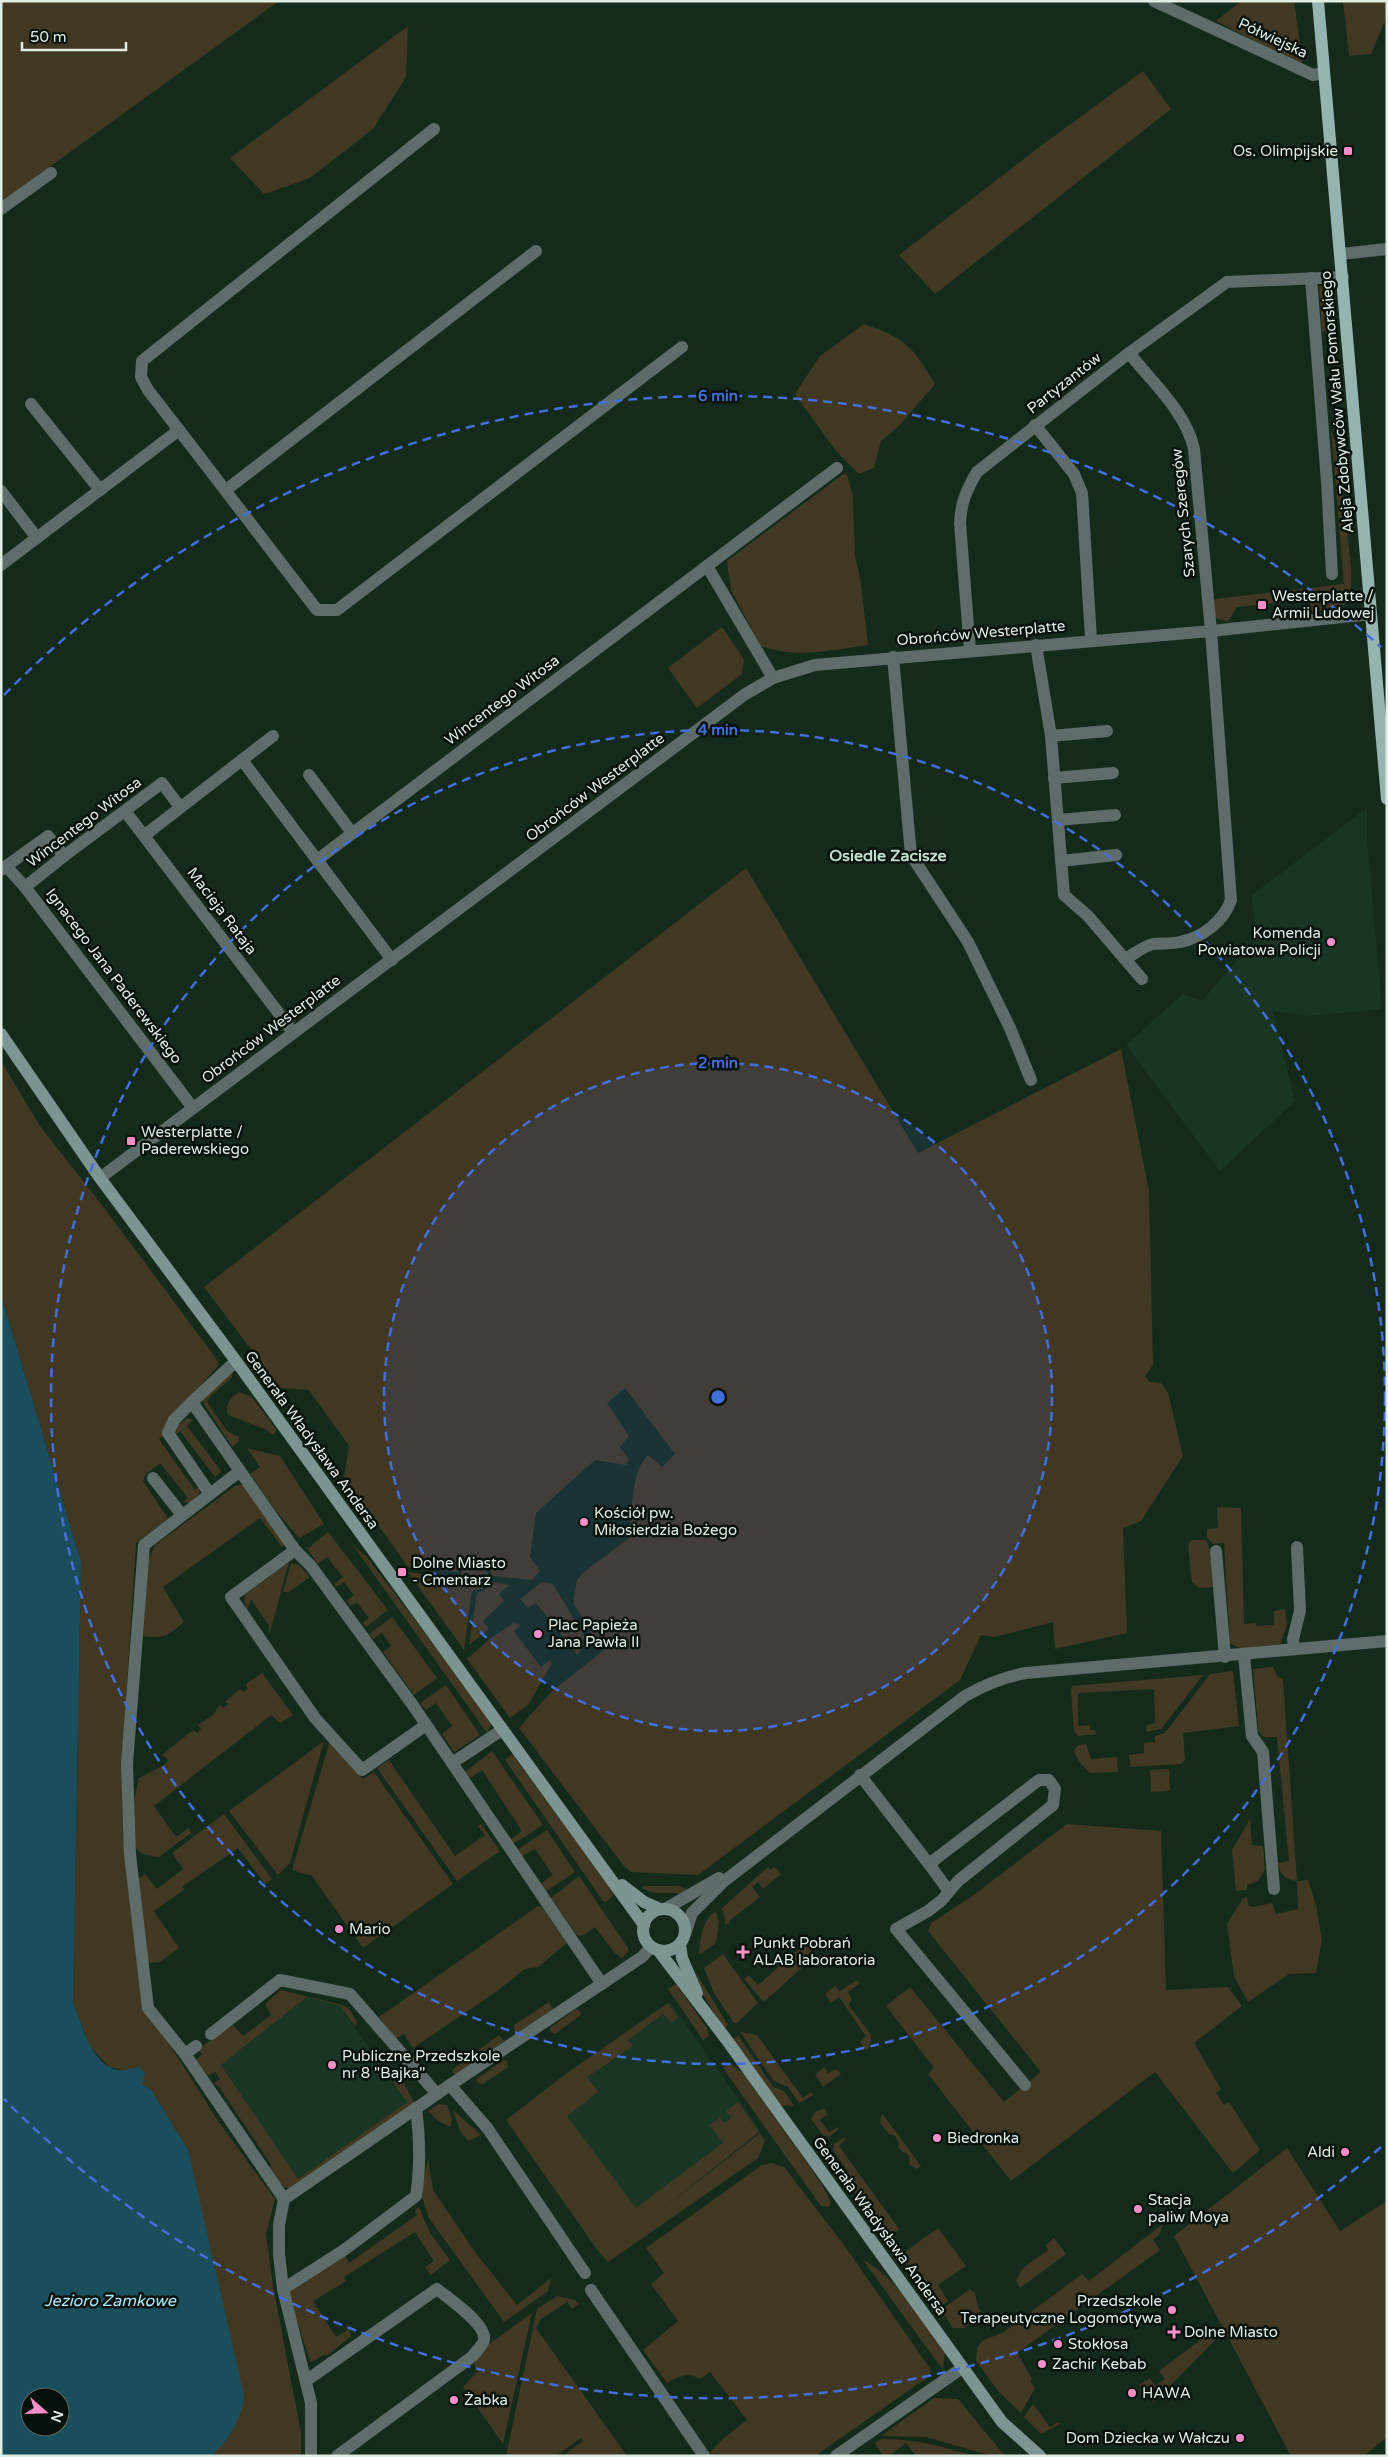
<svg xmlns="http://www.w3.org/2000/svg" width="1388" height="2457" font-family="'Varela Round',sans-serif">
  <rect width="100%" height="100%" fill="#142b1c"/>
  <!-- built -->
  <g fill="#183623">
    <polygon points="1367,808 1367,838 1382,1009 1309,1016 1273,1011 1295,1101 1220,1171 1126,1045 1183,994 1202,1001 1257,938 1252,895"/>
    <polygon points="307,1997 340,2006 407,2102 298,2179 221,2065"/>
    <polygon points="670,2002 760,2130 602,2257 506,2120 567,2073"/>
  </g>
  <!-- green -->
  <g fill="#413823">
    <polygon points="1,1 279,1 1,202"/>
    <polygon points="1241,1 1294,1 1303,66 1216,21"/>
    <polygon points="1343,1 1387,1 1387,16 1371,54 1349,56"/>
    <polygon points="408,26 406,77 373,129 310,178 264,194 230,158"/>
    <polygon points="1143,71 1171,109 935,294 899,255 1038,148"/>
    <path d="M1325 284C1332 297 1328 316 1326 330L1322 333 1319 287Z"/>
    <path d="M864 324C907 339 912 346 935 384L900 425 881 441 874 468 859 474 836 451 795 394 820 356Z"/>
    <polygon points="1331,430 1338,448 1351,567 1351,598 1339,609 1312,612 1309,600 1237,607 1228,621 1210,617 1215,599 1344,584"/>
    <path d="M846 472 853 496 855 557 860 577 868 645C832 650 796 659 761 646L731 590 727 561Z"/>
    <polygon points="722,627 744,659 742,674 697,708 668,668"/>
    <path d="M746 868 918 1153 1121 1049 1149 1191 1153 1365 1145 1376 1150 1382 1161 1383 1168 1393 1183 1456 1141 1521 1123 1528 1127 1633 1055 1649 1053 1622 994 1637 981 1635 960 1680 698 1875 631 1872 624 1866 519 1728 551 1692 613 1643 594 1637 573 1603 577 1580 584 1572 629 1538C632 1515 631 1470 648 1455L662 1467 675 1454 625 1388 607 1403 629 1436 620 1447 629 1459 626 1465 595 1460 536 1513 530 1557 540 1571 532 1580 492 1576 490 1568 478 1560H466L458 1572 408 1567 344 1477 349 1446 309 1390 280 1388 204 1287Z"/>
    <polygon points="1,1061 40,1126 105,1209 218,1361 218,1366 177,1412 165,1435 159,1439 195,1490 200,1486 199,1494 190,1503 183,1502 188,1498 160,1463 146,1474 143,1481 168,1519 136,1543 122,1764 142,2001 218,2121 275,2199 266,2234 273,2286 301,2433 301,2456 212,2456 234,2428 188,2150 152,2091 122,2070 109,2067 90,2047 73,2003 81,1562 1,1295"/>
    <polygon points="232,1373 232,1377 209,1398 207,1402 227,1431 239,1437 239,1441 232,1447 201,1399"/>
    <path d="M239 1392 252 1397 276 1429 275 1433 272 1435 267 1430 228 1415C225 1404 230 1398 239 1392Z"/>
    <polygon points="188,1418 193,1420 187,1426 221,1471 215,1477 180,1431 174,1435 176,1426"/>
    <polygon points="247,1448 280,1456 324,1524 299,1538 276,1511 250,1474 260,1467"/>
    <path d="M245 1484 285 1543 282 1547 260 1518 163 1587 184 1622C167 1636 164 1639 143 1636L148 1560 155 1545 235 1486Z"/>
    <polygon points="1217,1507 1241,1508 1244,1624 1256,1623 1256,1626 1274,1625 1274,1611 1285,1609 1287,1625 1280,1644 1241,1649 1230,1643 1224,1543 1213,1544 1207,1537 1207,1529 1218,1528"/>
    <polygon points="328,1532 388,1610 366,1627 363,1623 369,1618 357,1602 351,1606 347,1601 354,1595 344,1582 336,1587 334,1584 343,1577 327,1557 318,1564 307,1549"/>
    <polygon points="1191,1540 1206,1540 1212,1554 1214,1587 1199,1588 1192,1582 1188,1546"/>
    <polygon points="352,1544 367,1557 490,1719 491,1725 487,1733"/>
    <polygon points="289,1562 269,1636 269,1626 251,1599 247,1611 244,1600 245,1594"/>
    <path d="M474 1562 486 1567 489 1579 482 1589 472 1591 464 1650 408 1572 460 1580C461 1570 464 1563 474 1562Z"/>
    <polygon points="291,1563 299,1565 310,1577 289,1592 283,1592"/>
    <polygon points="492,1582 510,1585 499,1594 504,1601 483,1621 489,1629 469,1645 477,1593 485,1590"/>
    <polygon points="542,1582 553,1584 584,1636 581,1649 577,1655 536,1603 528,1608 520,1599"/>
    <polygon points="392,1617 437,1678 414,1695 383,1652 391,1646 382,1633 373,1639 369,1634"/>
    <polygon points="514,1623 521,1625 514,1631 541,1667 550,1660 552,1663 529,1704 510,1718 467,1659 492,1637"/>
    <path d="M1273 1667 1277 1676 1283 1679 1297 1881 1308 1880 1316 1905 1322 1940 1316 1973 1289 1974 1248 2002 1234 1976 1227 1924 1243 1898 1247 1897 1249 1906 1254 1907 1272 1903 1276 1914 1298 1909 1297 1881C1285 1879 1280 1875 1278 1863L1289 1861 1277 1737H1264L1259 1732 1258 1726 1253 1669Z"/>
    <polygon points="1233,1671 1239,1726 1183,1733 1185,1760 1181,1764 1130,1767 1129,1755 1144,1753 1144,1743 1155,1742 1155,1736 1165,1733 1210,1674"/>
    <path d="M262 1673 293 1715 280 1723 271 1715 154 1806 176 1837 189 1828 191 1833 159 1857C152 1856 141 1855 137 1849 127 1835 135 1793 139 1778L164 1765 168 1760 162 1755 193 1730 197 1733 201 1729 198 1725 213 1715 220 1705 223 1708 228 1704 225 1702 240 1689 243 1692 248 1689 246 1684Z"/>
    <polygon points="1203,1675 1161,1729 1146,1732 1147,1725 1155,1723 1154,1689 1078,1693 1078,1726 1090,1725 1090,1730 1095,1730 1096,1734 1078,1736 1074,1731 1071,1690 1072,1686"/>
    <polygon points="446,1685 480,1735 454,1752 442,1734 452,1726 436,1703 426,1710 420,1703"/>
    <polygon points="330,1740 363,1779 374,1772 453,1884 363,1948 312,1876 292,1870"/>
    <polygon points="324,1741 290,1863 278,1875 229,1811"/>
    <polygon points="1086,1744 1091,1759 1117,1757 1118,1772 1090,1773 1079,1761 1074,1751 1078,1745"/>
    <polygon points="492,1751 543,1825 513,1844 510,1840 522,1831 482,1770 470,1778 465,1772"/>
    <polygon points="512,1754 608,1885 614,1895 606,1902 603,1901 505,1760"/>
    <polygon points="389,1760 455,1856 485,1835 478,1826 481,1824 500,1851 457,1881 377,1768"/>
    <polygon points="1169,1769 1170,1791 1151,1792 1150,1770"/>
    <polygon points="224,1814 272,1879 265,1884 238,1848 182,1887 185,1889 154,1911 179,1948 160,1962 147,1963 138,1879 145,1874 157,1889 183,1869 172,1853"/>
    <polygon points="1250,1819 1252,1845 1263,1846 1265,1869 1258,1881 1247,1885 1247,1890 1236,1891 1232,1850"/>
    <polygon points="1067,1824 1161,1831 1166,1990 1228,1987 1242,2006 1194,2043 1221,2089 1216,2093 1224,2105 1229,2102 1260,2150 1233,2173 1155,2072 1011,2181 928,2074 934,2068 886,2006 910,1987 1004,2102 1041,2072 928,1931 931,1923 971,1897"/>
    <polygon points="547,1830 575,1872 545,1892 540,1884 553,1875 535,1849 521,1857 517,1850"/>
    <polygon points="768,1867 770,1870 775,1867 781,1874 763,1889 758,1882 752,1887 760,1897 730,1920 729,1924 725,1924 724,1913 721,1909"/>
    <polygon points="579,1876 628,1948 628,1952 622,1958 614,1952 595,1927 582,1936 577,1935 551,1898"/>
    <polygon points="645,1886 678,1886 687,1889 682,1893 655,1893 641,1888"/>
    <polygon points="538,1906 542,1907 567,1943 538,1967 525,1969 493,1994 413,2048 404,2034 396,2039 379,2017"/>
    <path d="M716 1912 719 1922 716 1943 699 1955C699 1944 703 1915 716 1912Z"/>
    <polygon points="805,1944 816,1955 765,2001 762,2000 744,1979 749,1975 758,1985"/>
    <polygon points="723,1954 758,2003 737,2023 734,2023 714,1993 704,1968"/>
    <polygon points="695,1971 728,2025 724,2029 703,1995"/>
    <polygon points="857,1980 860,1983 848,1992 852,2000 848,2004 871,2035 871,2041 867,2051 860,2042 866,2036 839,1997 831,2003 825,1994 835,1986 840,1991"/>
    <polygon points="676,1984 707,2028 709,2036 703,2040 668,1989"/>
    <path d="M281 1990 342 2005 349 2009 357 2022 355 2026 340 2006 307 1997 221 2065 298 2179 407 2102 393 2082 401 2077 414 2103 289 2189C280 2185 269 2174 270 2163L219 2087 214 2083 220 2079 215 2072 208 2076 196 2060 202 2054 198 2049 233 2025 243 2036 271 2015 265 2004Z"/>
    <polygon points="549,2002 553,2009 518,2033 515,2032 514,2025"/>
    <polygon points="668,2003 678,2018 671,2023 663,2014 628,2040 633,2046 587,2077 598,2092 567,2116 636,2208 723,2143 710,2125 720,2118 724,2123 731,2118 726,2111 738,2102 759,2132 655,2215 760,2133 765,2141 758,2158 608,2262 596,2248 506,2120 567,2073"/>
    <polygon points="576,2009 580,2011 581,2015 555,2034 551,2032 550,2028"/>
    <polygon points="740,2032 757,2035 803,2098 811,2092 813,2095 799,2103 788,2087 774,2081"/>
    <polygon points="499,2035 504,2041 458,2074 454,2074 452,2070"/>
    <polygon points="738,2035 773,2087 784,2091 794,2106 781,2105 731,2041"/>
    <polygon points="503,2060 507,2061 508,2067 485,2083 481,2084 478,2083 477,2079"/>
    <polygon points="729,2063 743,2073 821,2183 831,2202 829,2207 821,2206 723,2068"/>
    <polygon points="824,2067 828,2073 837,2069 841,2074 823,2087 815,2075"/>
    <polygon points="439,2104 447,2105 452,2120 450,2127 437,2120 428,2111"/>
    <polygon points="824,2108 828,2114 820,2120 829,2132 838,2127 839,2129 829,2137 823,2135 811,2119 815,2112"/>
    <polygon points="453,2110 481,2135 468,2141 460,2131"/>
    <polygon points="882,2113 921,2166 917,2169 909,2164 910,2158 907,2153 902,2152 898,2147 899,2143 895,2136 889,2134 880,2123"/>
    <polygon points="845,2137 846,2139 839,2146 899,2229 888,2239 853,2190 847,2170 833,2150 834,2144"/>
    <polygon points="1287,2148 1340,2231 1387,2201 1387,2437 1364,2456 1291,2456 1174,2236"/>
    <polygon points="428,2158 433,2190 475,2252 517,2305 551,2278 548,2291 504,2322 429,2218 421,2194"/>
    <path d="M771 2163 784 2167 844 2245 931 2370 928 2377 815 2456H712L710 2452 724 2438 747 2420 710 2372 700 2379C689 2371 677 2377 667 2383L643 2350 678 2321 651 2284 664 2273 646 2248 762 2165Z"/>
    <polygon points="419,2207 430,2233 450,2260 431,2275 425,2267 434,2261 415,2232 344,2277 346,2281 313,2301 336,2337 349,2329 351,2336 328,2355 323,2355 312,2362 310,2361 288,2292 343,2253 349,2263 417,2215 415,2210"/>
    <polygon points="1163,2224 1159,2235 1153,2240 1160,2250 1017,2353 1032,2379 1030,2381 1035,2388 1021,2413 999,2392 976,2361 977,2348 982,2341 1004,2332 1082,2274 1089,2281"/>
    <polygon points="938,2228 966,2266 938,2285 948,2301 940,2307 902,2258 902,2254"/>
    <polygon points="1054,2238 1066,2254 1020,2288 1016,2280 1024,2267 1048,2250 1046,2245"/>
    <path d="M863 2260C900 2280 921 2320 945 2353L943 2370Z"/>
    <polygon points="970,2289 975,2293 978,2307 984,2315 964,2328 953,2328 941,2310"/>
    <polygon points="557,2296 575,2300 579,2304 572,2309 567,2302 541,2319 536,2328 627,2456 562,2456 583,2441 581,2438 556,2456 506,2456 537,2309"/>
    <polygon points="532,2313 503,2444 463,2387 478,2371 474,2365 485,2347"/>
    <polygon points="1211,2332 1216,2339 1154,2402 1139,2385 1150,2378 1155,2386 1165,2379 1159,2371"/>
    <polygon points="934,2398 958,2399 1005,2456 992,2456 926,2437 881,2436"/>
    <polygon points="1033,2404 1050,2427 1058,2422 1060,2424 1041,2434 1024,2417"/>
    <path d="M881 2439C916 2439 941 2446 975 2456H916L906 2443 889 2456H883L875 2443Z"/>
  </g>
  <!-- water -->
  <path fill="#1b4e5d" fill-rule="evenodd" d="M1 1295 81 1562 73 2003C82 2024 88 2054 109 2067 118 2073 130 2069 140 2067L145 2073 142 2084 152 2091 188 2150 244 2396C241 2421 229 2438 212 2456H1ZM30 2397H60V2427H30Z"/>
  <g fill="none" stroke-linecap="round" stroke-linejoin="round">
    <!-- minor -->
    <g stroke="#5e6c6a" stroke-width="12">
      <polyline points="1154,1 1313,75 1324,73"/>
      <polyline points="1,209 51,173"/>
      <polyline points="1341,254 1387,249"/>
      <polyline points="1311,278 1327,482 1332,574"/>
      <polyline points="31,404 100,490"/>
      <polyline points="1035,425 1074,474 1082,493 1091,639"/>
      <polyline points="179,430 148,390 141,377 142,361 434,129"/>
      <polyline points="226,490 536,251"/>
      <polyline points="1,491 37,538"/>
      <polyline points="1,565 179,430 317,610 337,610 682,347"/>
      <polyline points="707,566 773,678"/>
      <polyline points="1036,645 1051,736 1064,895 1088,916 1142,979"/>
      <path d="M970 651 960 523C961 502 967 489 977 472L1129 353 1227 282 1343 277"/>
      <polyline points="893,657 911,855 968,942 1010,1028 1031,1080"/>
      <polyline points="1051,736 1107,731"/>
      <polyline points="242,760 392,960"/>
      <polyline points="309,775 352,833"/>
      <polyline points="1054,778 1113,773"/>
      <polyline points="125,811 293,1032"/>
      <polyline points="1058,820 1115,815"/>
      <polyline points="145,835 273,736"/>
      <polyline points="317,860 837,468"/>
      <polyline points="1061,861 1116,855"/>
      <polyline points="6,866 25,887 193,1108"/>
      <polyline points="1,870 48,836 64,856"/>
      <polyline points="25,887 64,856 162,783 180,807"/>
      <path d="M1125 959C1134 954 1144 946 1153 944 1162 943 1171 944 1180 942 1202 938 1224 921 1231 900L1211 631 1194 449C1186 412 1152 382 1129 353"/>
      <polyline points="100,1178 744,695 773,678 815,665 1211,631 1371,614"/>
      <polyline points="236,1361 192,1402 295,1550 311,1566 412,1704 602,1984"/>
      <polyline points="192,1402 174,1420 168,1433 210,1494"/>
      <polyline points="240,1471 144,1545 127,1764 130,1854 148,2008 185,2054 284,2199 279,2225 279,2254 283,2289 311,2403 311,2456"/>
      <polyline points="153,1478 182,1515"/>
      <polyline points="295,1550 231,1597 315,1718 362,1770 426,1725"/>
      <polyline points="1216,1551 1225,1657"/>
      <polyline points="1294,1649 1293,1639 1300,1611 1297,1547"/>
      <polyline points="1244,1655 1252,1736 1263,1752 1274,1889"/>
      <polyline points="452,1763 502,1730"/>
      <polyline points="860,1775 929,1864 1039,1780 1049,1780 1055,1789 1053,1805 958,1881 942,1900 928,1911 896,1929 1025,2085"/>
      <polyline points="929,1864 948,1890"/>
      <polyline points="665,1909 719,1878"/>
      <path d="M685 1934 692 1913 723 1882 965 1696C986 1684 1003 1677 1026 1673L1387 1641"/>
      <polyline points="211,2034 280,1980 350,1994 437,2094"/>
      <polyline points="185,2054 196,2046"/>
      <polyline points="450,2085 488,2129 585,2273"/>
      <polyline points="284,2199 450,2085 642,1957 651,1947"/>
      <path d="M283 2289 344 2250 416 2196C421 2165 420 2139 416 2108"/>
      <polyline points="591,2290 704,2456"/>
      <path d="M307 2380 437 2289C449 2299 487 2324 484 2340 483 2345 476 2351 473 2356L337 2456"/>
      <polyline points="836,2456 962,2368"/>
    </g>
    <!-- secondary -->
    <g stroke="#7d9592" stroke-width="12">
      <polyline points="1,1034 100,1178 236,1361 644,1925"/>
      <polyline points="622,1885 644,1902 660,1909"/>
      <circle cx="664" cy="1930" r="21"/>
      <polyline points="680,1944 682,1958 697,1993"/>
      <polyline points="658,1950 726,2039 1002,2422 1040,2456"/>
    </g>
    <!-- primary -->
    <polyline stroke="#95b4b0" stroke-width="12" points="1318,1 1387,799"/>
  </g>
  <!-- distance rings -->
  <circle cx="718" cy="1397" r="334" fill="#446eda" fill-opacity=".12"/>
  <g fill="none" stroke="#446eda" stroke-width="2.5" stroke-dasharray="9 6">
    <circle cx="718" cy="1397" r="334"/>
    <circle cx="718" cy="1397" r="667"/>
    <path d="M1381 2147A1001 1001 0 0 1 4 2099M4 695A1001 1001 0 0 1 1381 647"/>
  </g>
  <!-- markers -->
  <g fill="#f98fc9" stroke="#07110a" stroke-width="2">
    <rect x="1343" y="146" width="10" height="10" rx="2.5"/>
    <rect x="1257" y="600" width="10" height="10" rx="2.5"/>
    <circle cx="1331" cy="942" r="5"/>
    <rect x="126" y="1136" width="10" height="10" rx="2.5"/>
    <circle cx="584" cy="1522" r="5"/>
    <rect x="397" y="1567" width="10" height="10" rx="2.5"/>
    <circle cx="538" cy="1634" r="5"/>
    <circle cx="339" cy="1929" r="5"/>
    <path d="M740.5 1944.5h5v5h5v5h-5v5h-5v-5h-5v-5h5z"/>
    <circle cx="332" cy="2065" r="5"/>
    <circle cx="937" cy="2138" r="5"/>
    <circle cx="1345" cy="2152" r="5"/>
    <circle cx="1138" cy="2209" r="5"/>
    <circle cx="1172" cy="2310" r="5"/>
    <path d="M1171.5 2324.5h5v5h5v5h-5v5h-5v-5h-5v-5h5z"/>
    <circle cx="1058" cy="2344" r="5"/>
    <circle cx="1042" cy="2364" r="5"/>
    <circle cx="1132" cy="2393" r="5"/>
    <circle cx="454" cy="2400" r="5"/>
    <circle cx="1240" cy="2438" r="5"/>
  </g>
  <g text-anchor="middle" stroke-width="5" stroke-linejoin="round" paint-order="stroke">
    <!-- street labels -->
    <g font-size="15" fill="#dfede3" stroke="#07110a">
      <text transform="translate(1273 38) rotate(25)" y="5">Półwiejska</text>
      <text transform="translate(1064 383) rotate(-38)" y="5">Partyzantów</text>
      <text transform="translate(1337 402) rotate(-95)" y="5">Aleja Zdobywców Wału Pomorskiego</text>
      <text transform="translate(1183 513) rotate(-96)" y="5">Szarych Szeregów</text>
      <text transform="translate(981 633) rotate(-5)" y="5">Obrońców Westerplatte</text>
      <text transform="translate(502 700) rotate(-37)" y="5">Wincentego Witosa</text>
      <text transform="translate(595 787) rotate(-37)" y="5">Obrońców Westerplatte</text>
      <text transform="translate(84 822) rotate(-37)" y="5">Wincentego Witosa</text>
      <text transform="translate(222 911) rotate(53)" y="5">Macieja Rataja</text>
      <text transform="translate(114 976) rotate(53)" y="5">Ignacego Jana Paderewskiego</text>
      <text transform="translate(271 1029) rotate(-37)" y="5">Obrońców Westerplatte</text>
      <text transform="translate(312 1440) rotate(54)" y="5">Generała Władysława Andersa</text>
      <text transform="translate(880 2226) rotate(54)" y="5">Generała Władysława Andersa</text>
    </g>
    <!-- poi labels -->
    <g font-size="15" fill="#dfede3" stroke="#07110a" text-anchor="start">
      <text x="1338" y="156" text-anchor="end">Os. Olimpijskie</text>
      <text x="1272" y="601">Westerplatte /<tspan x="1272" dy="17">Armii Ludowej</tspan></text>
      <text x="1321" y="938" text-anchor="end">Komenda<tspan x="1321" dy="17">Powiatowa Policji</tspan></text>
      <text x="141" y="1137">Westerplatte /<tspan x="141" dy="17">Paderewskiego</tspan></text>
      <text x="594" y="1518">Kościół pw.<tspan x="594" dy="17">Miłosierdzia Bożego</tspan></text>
      <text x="412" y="1568">Dolne Miasto<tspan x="412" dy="17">- Cmentarz</tspan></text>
      <text x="548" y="1630">Plac Papieża<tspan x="548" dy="17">Jana Pawła II</tspan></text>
      <text x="349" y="1934">Mario</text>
      <text x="753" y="1948">Punkt Pobrań<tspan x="753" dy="17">ALAB laboratoria</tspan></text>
      <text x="342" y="2061">Publiczne Przedszkole<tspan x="342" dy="17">nr 8 "Bajka"</tspan></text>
      <text x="947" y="2143">Biedronka</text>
      <text x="1335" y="2157" text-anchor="end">Aldi</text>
      <text x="1148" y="2205">Stacja<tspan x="1148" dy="17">paliw Moya</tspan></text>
      <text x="1162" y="2306" text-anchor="end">Przedszkole<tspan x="1162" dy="17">Terapeutyczne Logomotywa</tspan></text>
      <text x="1184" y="2337">Dolne Miasto</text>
      <text x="1068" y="2349">Stokłosa</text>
      <text x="1052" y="2369">Zachir Kebab</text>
      <text x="1142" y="2398">HAWA</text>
      <text x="464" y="2405">Żabka</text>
      <text x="1230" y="2443" text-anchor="end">Dom Dziecka w Wałczu</text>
    </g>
    <!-- neighbourhood labels -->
    <g font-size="16" font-weight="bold" fill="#c2dec9" stroke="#07110a">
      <text x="888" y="861">Osiedle Zacisze</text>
    </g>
    <!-- water labels -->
    <g font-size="16" font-style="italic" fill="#a8e9fe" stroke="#07110a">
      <text x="110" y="2306">Jezioro Zamkowe</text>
    </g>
  </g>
  <circle cx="718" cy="1397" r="8" fill="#446eda" stroke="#07110a" stroke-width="2.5"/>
  <g font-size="15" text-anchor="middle" font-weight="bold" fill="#446eda" stroke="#07110a" stroke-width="5" stroke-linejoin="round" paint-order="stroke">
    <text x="718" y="401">6 min</text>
    <text x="718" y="735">4 min</text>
    <text x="718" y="1068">2 min</text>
  </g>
  <!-- border -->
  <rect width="1388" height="2457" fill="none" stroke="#dfede3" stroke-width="5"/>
  <!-- north arrow -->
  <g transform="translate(45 2412) rotate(110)"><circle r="24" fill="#07110a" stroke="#5d6961"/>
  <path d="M0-4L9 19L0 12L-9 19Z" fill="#f98fc9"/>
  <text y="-8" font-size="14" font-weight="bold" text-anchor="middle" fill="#dfede3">N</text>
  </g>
  <!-- scale -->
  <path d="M22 42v8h104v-8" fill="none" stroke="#dfede3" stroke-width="2.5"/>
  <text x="30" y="42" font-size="15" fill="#dfede3" stroke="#07110a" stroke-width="4" paint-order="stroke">50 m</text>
</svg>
